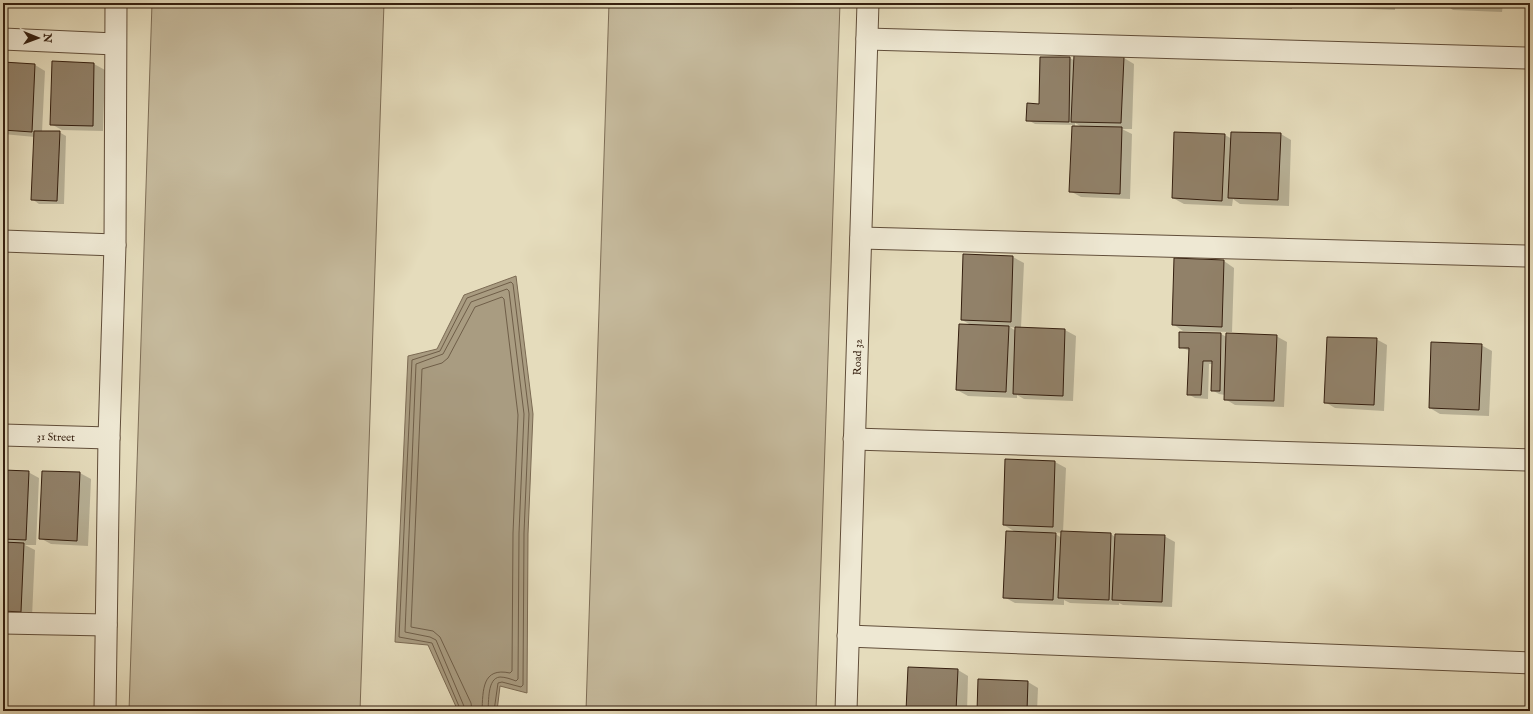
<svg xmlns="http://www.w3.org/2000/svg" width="1533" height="714" font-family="'IM FELL English',serif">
  <rect width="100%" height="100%" fill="#e5dcbc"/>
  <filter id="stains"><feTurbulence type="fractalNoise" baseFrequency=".005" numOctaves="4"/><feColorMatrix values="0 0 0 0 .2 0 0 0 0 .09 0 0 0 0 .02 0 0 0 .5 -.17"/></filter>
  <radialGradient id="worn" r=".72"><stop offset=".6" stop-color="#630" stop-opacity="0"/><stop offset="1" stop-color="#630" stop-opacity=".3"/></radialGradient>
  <!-- green -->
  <g fill="#c7bc9f" stroke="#7e6e57">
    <polygon points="152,3 384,3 360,711 129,711"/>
    <polygon points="609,3 840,3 816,711 586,711"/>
  </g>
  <!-- water -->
  <polygon fill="#a99c81" stroke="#7b6a53" points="516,276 533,414 528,534 527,693 500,686 497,711 458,711 428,645 395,642 408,356 437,349 464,295"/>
  <!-- shadow -->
  <g fill="#0003" fill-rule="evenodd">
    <polygon points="1189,3 1292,3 1292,9 1194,6"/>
    <polygon points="1338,3 1395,3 1395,10 1346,8"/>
    <polygon points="1443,3 1503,3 1502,12 1453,10"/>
    <path d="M1070 58 1075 61 1124 58 1134 64 1132 129H1122L1132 134 1130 199 1081 197 1070 191 1073 125 1035 124 1028 120 1040 105ZM1075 123 1082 127H1075Z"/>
    <polygon points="53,62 94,64 105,70 103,131 62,130 51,124"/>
    <polygon points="3,63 35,65 45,71 42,132 59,132 66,136 64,204 39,204 32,199 35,137 3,134"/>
    <polygon points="1281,134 1291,140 1289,206 1240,204 1233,199 1232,206 1184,204 1173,198 1225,135 1232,139"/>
    <path d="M964 255 1013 257 1024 263 1021 328 1065 330 1076 336 1073 401 1024 399 1017 395V398L968 396 957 390 971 325 962 320ZM1010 327 1016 328V331Z"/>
    <polygon points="1224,261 1234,268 1232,332 1183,331 1173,324"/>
    <polygon points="1180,333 1221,334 1227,337 1276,336 1287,342 1284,407 1235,405 1225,399 1225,395 1219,394 1212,390 1213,364 1209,364 1208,399 1195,398 1188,394 1190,351 1180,347"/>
    <polygon points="1376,339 1387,345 1384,411 1335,408 1325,402"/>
    <polygon points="1481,345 1492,351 1489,416 1440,414 1430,408"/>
    <path d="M1006 460 1055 462 1066 468 1063 532 1111 534 1115 537 1164 536 1175 542 1172 607 1123 605 1119 603V605L1070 603 1064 600V605L1015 603 1004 597 1017 533 1004 525ZM1052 532 1062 533V538Z"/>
    <polygon points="3,471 28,472 39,478 36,545 25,545 35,550 32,617 3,616"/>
    <polygon points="43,472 80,473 91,479 88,546 51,544 40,538"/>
    <polygon points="958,670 968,676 967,711 907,711"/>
    <polygon points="1028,682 1038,688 1037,711 978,711"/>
  </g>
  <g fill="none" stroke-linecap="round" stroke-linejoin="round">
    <!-- shore -->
    <g stroke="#6f5e48" stroke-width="1">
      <polyline points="461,711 432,643 399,637 412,360 440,351 467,298 511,282 513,284 529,414 524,533 523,685 521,687 502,682 498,683 494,711"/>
      <path d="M466 711 436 640 430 637 405 632 416 364 443 354 471 302 507 289 509 291 524 414 519 533 518 679 516 681C511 679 505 677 500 677 487 678 489 702 488 711"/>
      <path d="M472 711 471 703 440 637 433 631 411 627 422 369 442 363 448 358 475 307 502 297 504 299 518 415 513 533 512 671 510 673C482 667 483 690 482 711"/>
    </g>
  </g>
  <!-- building -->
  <g fill="#918169" stroke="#351f0f">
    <polygon points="1347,3 1385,3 1385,5"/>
    <polygon points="1442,3 1492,3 1492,7"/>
    <polygon points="1074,55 1124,57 1121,123 1071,122"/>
    <polygon points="1040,57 1070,57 1069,122 1026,121 1027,103 1039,104"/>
    <polygon points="52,61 94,63 93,126 50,125"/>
    <polygon points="3,62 35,64 32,132 3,130"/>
    <polygon points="1072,126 1122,127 1120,194 1069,192"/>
    <polygon points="34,131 60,131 57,201 31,200"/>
    <polygon points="1174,132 1225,134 1222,201 1172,198"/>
    <polygon points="1231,132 1281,133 1278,200 1228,198"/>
    <polygon points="963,254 1013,256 1011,322 961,320"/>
    <polygon points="1174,258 1224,260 1222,327 1172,325"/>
    <polygon points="959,324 1009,326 1006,392 956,390"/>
    <polygon points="1015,327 1065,329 1063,396 1013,394"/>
    <polygon points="1179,332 1221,333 1220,391 1211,391 1212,361 1203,361 1201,395 1187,395 1189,348 1179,348"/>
    <polygon points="1226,333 1277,335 1274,401 1224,400"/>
    <polygon points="1327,337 1377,338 1374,405 1324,403"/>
    <polygon points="1431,342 1482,344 1479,410 1429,408"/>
    <polygon points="1005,459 1055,461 1053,527 1003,525"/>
    <polygon points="3,470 29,471 26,540 3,539"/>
    <polygon points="42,471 80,472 77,541 39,539"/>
    <polygon points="1006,531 1056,533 1053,600 1003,598"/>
    <polygon points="1061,531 1111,533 1109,600 1058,598"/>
    <polygon points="1115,534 1165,535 1162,602 1112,600"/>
    <polygon points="3,542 24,543 21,612 3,611"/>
    <polygon points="908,667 958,669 956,711 906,711"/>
    <polygon points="978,679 1028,681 1027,711 977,711"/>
  </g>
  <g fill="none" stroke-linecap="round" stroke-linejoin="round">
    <defs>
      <g id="minor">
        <polyline points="3,39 115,44"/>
        <polyline points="867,39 1530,58"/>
        <polyline points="861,238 1530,256"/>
        <polyline points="3,241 115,245"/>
        <path id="s1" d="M3 435 109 438"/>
        <polyline points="854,439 1530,460"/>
        <polyline points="3,623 106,625"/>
        <polyline points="848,636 1530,663"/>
        <polyline points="105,711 109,438 115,245 116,3"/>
        <path id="s2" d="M846 711 868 3"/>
      </g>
    </defs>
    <!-- minor casing -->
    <use href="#minor" stroke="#614e3a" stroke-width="23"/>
    <!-- minor -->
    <use href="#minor" stroke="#eee8d3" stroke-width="21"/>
  </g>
  <g text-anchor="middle" stroke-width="3" stroke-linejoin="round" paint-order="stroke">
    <!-- street labels -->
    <g font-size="11" fill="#351f0f" stroke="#eee8d3">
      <text dy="4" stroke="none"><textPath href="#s2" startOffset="354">Road 32</textPath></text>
      <text dy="4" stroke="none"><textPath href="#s1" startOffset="53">31 Street</textPath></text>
    </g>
  </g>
  <!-- margin -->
  <rect width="1533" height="714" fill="none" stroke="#e5dcbc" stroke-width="16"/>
  <rect x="4" y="4" width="1525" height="706" fill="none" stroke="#351f0f" stroke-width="2"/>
  <rect x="8" y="8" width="1517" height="698" fill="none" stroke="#351f0f"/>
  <!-- north arrow -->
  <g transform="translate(38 38) rotate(91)" stroke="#eee8d3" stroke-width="3" paint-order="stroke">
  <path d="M0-3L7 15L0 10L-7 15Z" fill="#351f0f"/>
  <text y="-6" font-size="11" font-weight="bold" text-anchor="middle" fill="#351f0f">N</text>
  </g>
  <rect width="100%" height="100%" filter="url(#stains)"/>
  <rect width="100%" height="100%" fill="url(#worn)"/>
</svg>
